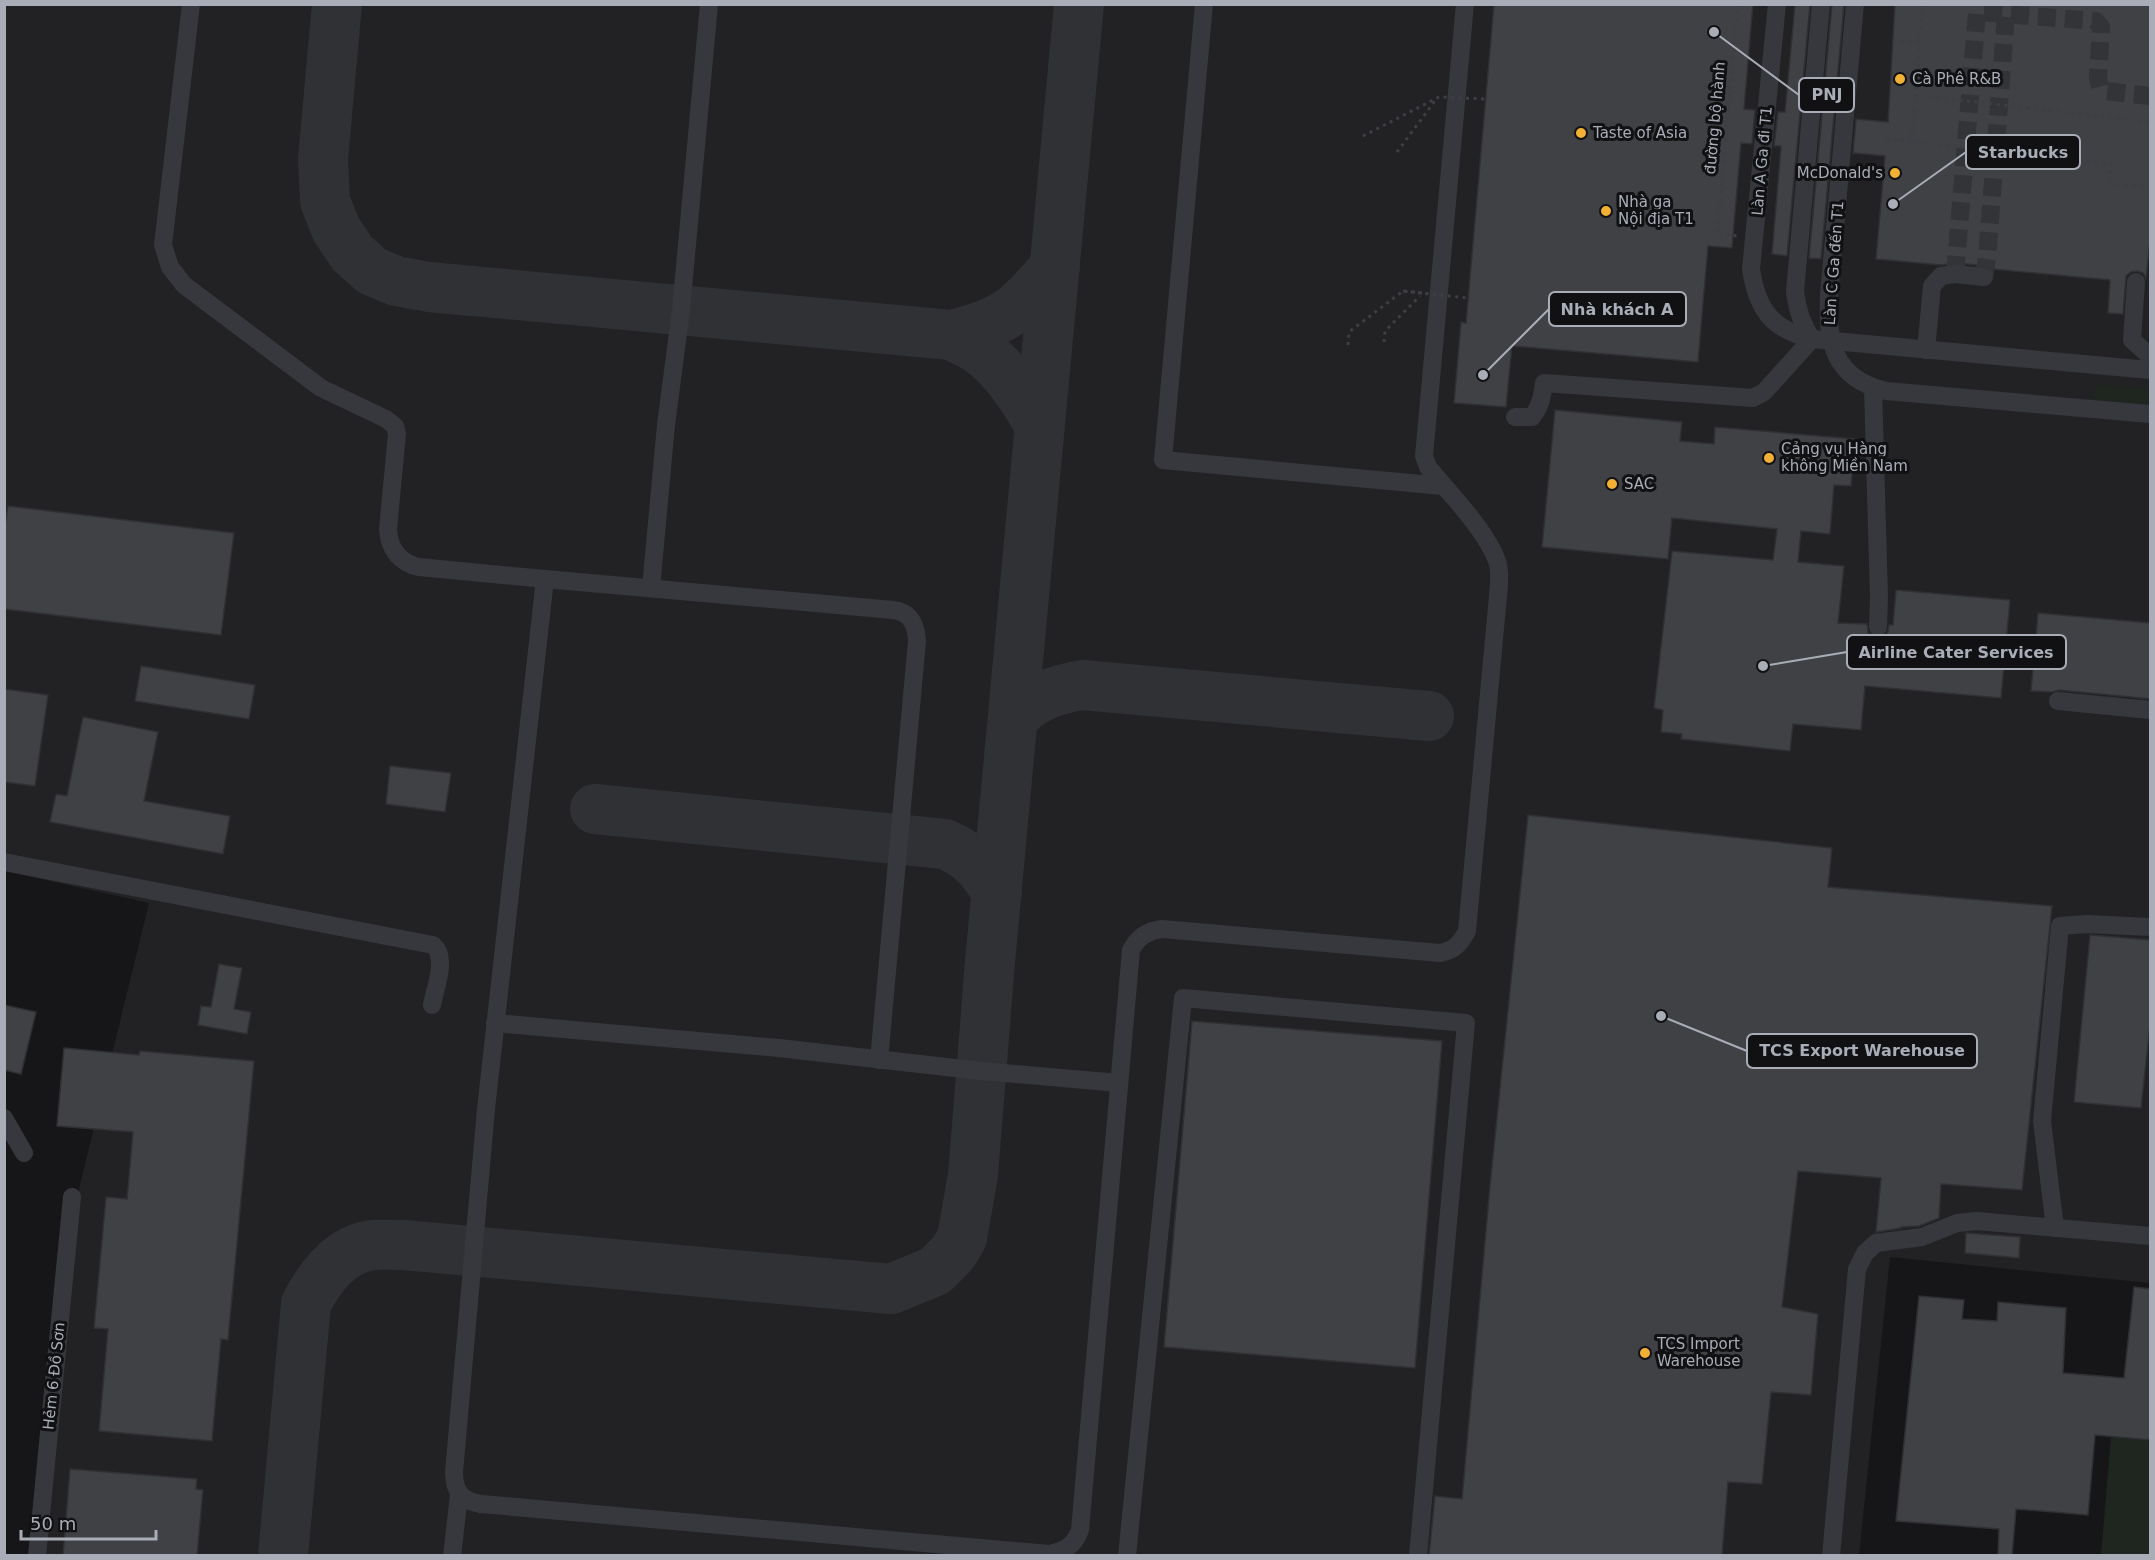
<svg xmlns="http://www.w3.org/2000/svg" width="2155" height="1560" font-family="'DejaVu Sans',sans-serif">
  <rect width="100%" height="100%" fill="#161618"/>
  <!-- built -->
  <polygon fill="#222225" points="5,5 2150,5 2150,1283 1890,1257 1859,1555 43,1555 78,1193 149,903 5,871"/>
  <!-- green -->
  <g fill="#1e261f">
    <path d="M2100 385 2150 389V405L2099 401 2093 396C2093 389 2094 387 2100 385Z"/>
    <polygon points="2111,1437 2150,1440 2150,1555 2101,1555"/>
  </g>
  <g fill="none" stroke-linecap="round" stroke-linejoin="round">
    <!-- taxiway -->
    <g stroke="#303135" stroke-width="50">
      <path d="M337 4 323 159 325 201 336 229 352 253 372 271 396 281 429 287 951 335C1006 322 1020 309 1055 266"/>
      <path d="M951 335C961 340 972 344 981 351 1007 371 1024 398 1040 426"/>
      <path d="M1013 719C1031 697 1055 690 1082 685L1429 716"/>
      <path d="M595 809 945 844C972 856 982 868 997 893"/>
      <path d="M283 1556 306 1304C320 1276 342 1248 374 1245 384 1244 393 1245 403 1245L891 1289 935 1271 953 1253 962 1238 973 1175 990 962 1079 4"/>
    </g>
  </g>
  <!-- building -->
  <g fill="#404145" stroke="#303034" stroke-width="1.5">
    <polygon points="1494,4 1753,4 1744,109 1755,110 1752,144 1741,143 1732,248 1708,246 1698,362 1512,346 1506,407 1454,403 1461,322 1466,323"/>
    <polygon points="1795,4 1810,4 1787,256 1772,254 1781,146 1774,146 1778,112 1785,112"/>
    <polygon points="1832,4 1844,4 1821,259 1809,258"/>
    <polygon points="1895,4 2151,4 2151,232 2146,278 2143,273 2137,271 2131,272 2126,276 2123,314 2108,313 2110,280 1992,269 1985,266 1956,263 1941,265 1876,259 1885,156 1853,153 1856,119 1888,122"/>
    <polygon points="1555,410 1682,422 1680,441 1714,444 1715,427 1855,439 1851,486 1834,485 1830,534 1801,531 1798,562 1844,566 1838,623 1867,624 1868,633 1877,638 1884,637 1888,632 1889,625 1893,625 1896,590 2010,600 2001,698 1865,686 1861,730 1793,724 1790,751 1681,739 1682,734 1661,732 1663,710 1654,708 1672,551 1773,560 1777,529 1672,518 1668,559 1542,547"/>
    <polygon points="8,506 234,533 221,635 4,609 4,531"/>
    <polygon points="2038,613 2151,623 2151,699 2059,690 2052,692 2031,691"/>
    <polygon points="141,666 255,685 249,719 135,701"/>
    <polygon points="4,689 48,695 35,786 4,782"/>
    <polygon points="83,717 158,732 144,801 230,816 223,854 50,822 56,794 67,796"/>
    <polygon points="390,766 451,773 445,812 386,804"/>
    <polygon points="1528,815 1832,848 1828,887 2052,906 2022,1190 1941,1184 1939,1218 1919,1226 1901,1227 1901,1228 1876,1232 1881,1178 1798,1171 1782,1307 1818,1314 1811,1395 1771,1392 1762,1484 1728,1482 1722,1556 1429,1556 1435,1496 1462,1499 1490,1186"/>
    <polygon points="2090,935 2151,940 2151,1016 2141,1108 2074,1102"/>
    <polygon points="219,964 242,968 234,1009 251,1012 247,1034 198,1025 201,1006 211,1007"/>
    <polygon points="4,1005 36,1012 21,1074 4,1070"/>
    <polygon points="1192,1021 1442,1041 1415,1368 1164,1347"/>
    <polygon points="64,1048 139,1055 140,1051 254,1061 228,1340 221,1339 212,1441 99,1431 108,1329 94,1328 106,1197 127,1199 133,1132 57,1126"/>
    <polygon points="1966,1233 2020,1237 2019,1258 1965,1253"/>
    <polygon points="2134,1287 2151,1289 2151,1440 2095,1435 2088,1515 2016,1509 2012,1556 1998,1556 1999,1529 1896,1521 1919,1296 1964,1300 1962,1319 1997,1321 1998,1302 2066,1308 2063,1373 2124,1378"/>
    <polygon points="70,1469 197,1479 196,1489 203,1490 197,1556 63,1556"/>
  </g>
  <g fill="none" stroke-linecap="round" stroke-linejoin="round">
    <!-- minor-tunnel -->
    <g stroke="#333438" stroke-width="18" stroke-dasharray="18 9" stroke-linecap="butt">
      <polyline points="1955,274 1977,12 2096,21 2101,27 2098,79 2100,87 2105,91 2150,96"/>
      <polyline points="1984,277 1987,258 2006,15"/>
    </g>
    <!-- path -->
    <g stroke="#3d3f44" stroke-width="3" stroke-dasharray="3 4.5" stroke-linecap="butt">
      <polyline points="1738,4 1717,234 1738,236"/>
      <polyline points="1922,4 1916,95 2150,122"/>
      <polyline points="1893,41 1919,43"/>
      <polyline points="1886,139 2111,164 2109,184 2150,187"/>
      <polyline points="1911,141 1916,95"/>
      <polyline points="1397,152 1437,98"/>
      <polyline points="1384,342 1385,331 1420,296"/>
      <polyline points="1348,345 1349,332 1403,291 1422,293"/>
    </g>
    <!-- minor -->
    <g stroke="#37383d" stroke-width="18">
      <path d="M191 4 163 245 170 267 184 285 321 388 386 419 395 426 397 434 388 529C389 549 400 563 419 567L545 579 486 1109 454 1472C454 1492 462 1501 481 1504L1049 1554C1065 1551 1074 1546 1080 1530L1131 950C1138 937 1147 931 1162 929L1440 953C1455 950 1460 944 1467 931L1499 585C1499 577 1500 568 1497 561 1486 530 1449 493 1428 467L1424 456 1465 4"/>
      <polyline points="1204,4 1163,460 1443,486"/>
      <path d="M1777 4 1751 269C1757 309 1772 330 1812 339L2150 370"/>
      <path d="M1855 4 1829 294C1827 341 1832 378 1886 391L2150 414"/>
      <polyline points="2136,282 2132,340 2150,356"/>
      <polyline points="1926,350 1932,286 1941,276 1955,274 1984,277"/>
      <polyline points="1873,388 1879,597 1878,627"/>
      <path d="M1515 417H1532C1541 406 1542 396 1544 383L1753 398 1764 392 1812 339C1801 324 1797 309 1795 291L1821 4"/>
      <path d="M545 579 893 610C911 612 916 625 917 641L879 1060"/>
      <polyline points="651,588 666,425 681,310 709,4"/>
      <polyline points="2058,701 2150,710"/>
      <path d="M4 862 433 945C448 957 435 988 432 1005"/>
      <polyline points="495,1023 779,1048 981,1071 1119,1083"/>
      <polyline points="4,1118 24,1153"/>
      <polyline points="2055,1228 2042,1121 2060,926 2087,924 2150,927"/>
      <polyline points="37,1556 72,1197"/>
      <polyline points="452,1556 459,1495"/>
      <polyline points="1127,1556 1183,998 1466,1023 1418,1556"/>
      <polyline points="1831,1556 1857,1269 1865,1253 1876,1243 1922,1237 1957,1223 1977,1221 2150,1236"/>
    </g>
    <!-- path-bridge -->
    <g stroke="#3d3f44" stroke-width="3" stroke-dasharray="3 4.5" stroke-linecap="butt">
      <polyline points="1363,136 1439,97 1486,99"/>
      <polyline points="1403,291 1468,298"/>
    </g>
  </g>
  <!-- markers -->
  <g fill="#f2b134" stroke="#111113" stroke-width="2">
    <circle cx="1900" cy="79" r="6"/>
    <circle cx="1581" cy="133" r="6"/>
    <circle cx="1895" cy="173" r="6"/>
    <circle cx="1606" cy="211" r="6"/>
    <circle cx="1769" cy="458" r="6"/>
    <circle cx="1612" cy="484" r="6"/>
    <circle cx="1645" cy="1353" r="6"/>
  </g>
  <g text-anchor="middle" stroke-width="6" stroke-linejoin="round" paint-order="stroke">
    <!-- poi labels -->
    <g font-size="15" fill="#a8adb8" stroke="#111113" text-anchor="start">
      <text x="1912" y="84">Cà Phê R&amp;B</text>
      <text x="1593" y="138">Taste of Asia</text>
      <text x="1883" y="178" text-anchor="end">McDonald's</text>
      <text x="1618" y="207">Nhà ga<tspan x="1618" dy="17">Nội địa T1</tspan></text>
      <text x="1781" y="454">Cảng vụ Hàng<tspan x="1781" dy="17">không Miền Nam</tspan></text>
      <text x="1624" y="489">SAC</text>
      <text x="1657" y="1349">TCS Import<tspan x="1657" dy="17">Warehouse</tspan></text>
    </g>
    <!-- street labels -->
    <g font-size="15" fill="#a8adb8" stroke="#111113">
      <text transform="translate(1715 118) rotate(-85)" y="5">đường bộ hành</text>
      <text transform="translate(1762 161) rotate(-85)" y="5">Làn A Ga đi T1</text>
      <text transform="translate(1834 263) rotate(-86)" y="5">Làn C Ga đến T1</text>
      <text transform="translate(54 1376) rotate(-84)" y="5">Hẻm 6 Đồ Sơn</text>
    </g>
  </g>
  <!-- callouts -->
  <path fill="none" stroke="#a8adb8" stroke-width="2" d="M1714 32L1799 95M1893 204L1966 152M1483 375L1549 309M1763 666L1847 652M1661 1016L1747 1051"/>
  <g fill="#a8adb8" stroke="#111113" stroke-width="2">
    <circle cx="1714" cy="32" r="6"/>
    <circle cx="1893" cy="204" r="6"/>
    <circle cx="1483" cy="375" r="6"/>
    <circle cx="1763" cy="666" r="6"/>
    <circle cx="1661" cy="1016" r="6"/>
  </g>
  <g fill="#111113" stroke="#a8adb8" stroke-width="2">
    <rect x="1799" y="78" width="55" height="34" rx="6"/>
    <rect x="1966" y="135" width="114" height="34" rx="6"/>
    <rect x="1549" y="292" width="137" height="34" rx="6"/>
    <rect x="1847" y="635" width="219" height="34" rx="6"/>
    <rect x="1747" y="1034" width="230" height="34" rx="6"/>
  </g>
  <g font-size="16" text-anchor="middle" font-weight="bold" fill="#a8adb8">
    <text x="1827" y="100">PNJ</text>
    <text x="2023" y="158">Starbucks</text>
    <text x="1617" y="315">Nhà khách A</text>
    <text x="1956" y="658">Airline Cater Services</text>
    <text x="1862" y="1056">TCS Export Warehouse</text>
  </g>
  <!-- border -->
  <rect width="2155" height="1560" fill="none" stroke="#a8adb8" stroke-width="12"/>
  <!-- scale -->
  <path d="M21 1530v9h135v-9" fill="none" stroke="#a8adb8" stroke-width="3"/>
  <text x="30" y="1530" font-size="18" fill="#a8adb8" stroke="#111113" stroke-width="4.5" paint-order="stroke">50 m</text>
</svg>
